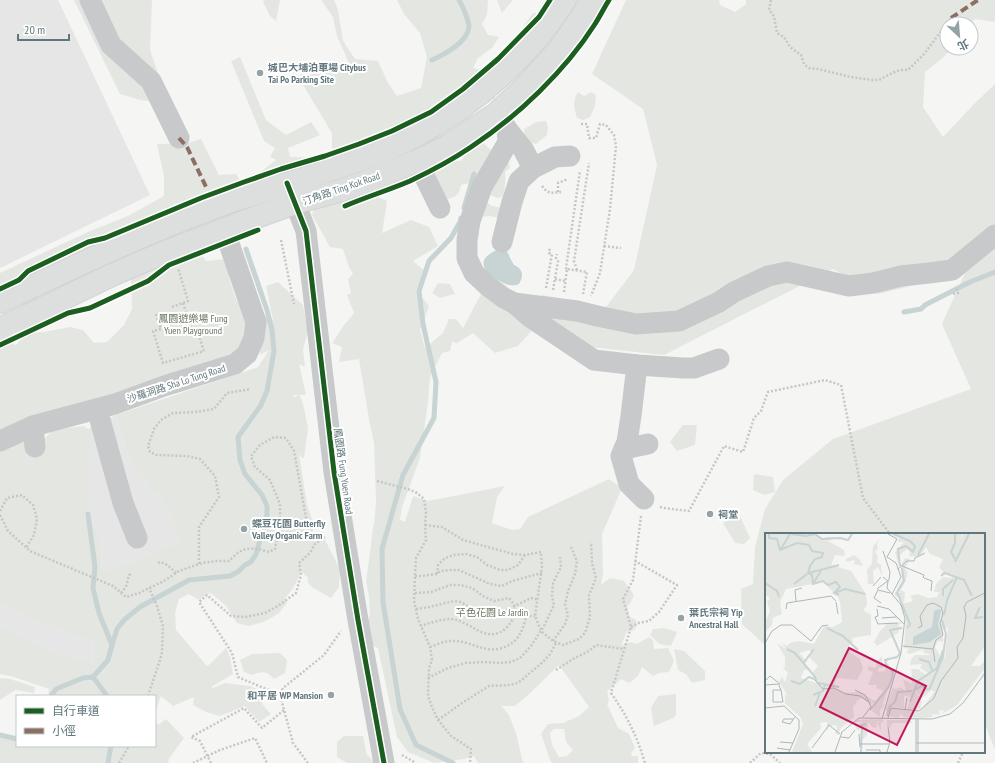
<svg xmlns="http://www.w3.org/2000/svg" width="995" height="763" font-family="'PT Sans Narrow','Noto Sans TC',sans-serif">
  <rect width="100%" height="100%" fill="#f5f5f4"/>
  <!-- built -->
  <g fill="#e5e6e5">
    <polygon points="0,0 58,0 150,195 0,268"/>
    <polygon points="497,0 513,0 502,13"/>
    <polygon points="116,415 122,437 128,456 147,484 166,505 180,542 165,547 137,560 102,571 101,540 88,510 88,429"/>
    <polygon points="0,604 30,618 94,643 92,662 51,651 39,644 0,626"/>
  </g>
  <!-- green -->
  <g fill="#e4e7e1" fill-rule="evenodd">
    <polygon points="74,0 152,0 150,50 160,79 150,101 140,100 120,94"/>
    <polygon points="264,0 280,0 276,21 270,16 263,2"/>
    <polygon points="321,0 334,0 338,10 343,41 355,59 378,61 388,83 397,96 421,88 427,57 420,33 404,14 397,0 488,0 487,15 482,24 488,35 499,37 492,48 478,58 473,68 481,70 507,59 506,47 515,38 533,13 545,14 555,26 551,44 527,78 514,79 495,91 495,98 482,106 455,99 448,104 418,138 256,185 255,176 276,160 270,157 275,148 264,141 231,61 240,57 266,120 286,135 311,122 320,135 288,148 290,157 318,158 332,150 332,133 300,80 301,70 319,74 349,63 337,36 333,17"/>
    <path d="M626 0H719L720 5 735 12 746 4V0H995V22L975 19 970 24H947V48H951L944 57 925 72 923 107 943 137 975 103 995 84V750L986 727 984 728V534H766V646L742 624 741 589 753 584 755 547 765 509 783 480 833 439 971 389 942 324 965 273 878 294 833 269 664 355 562 344 534 328 518 346 495 353 473 333 457 343 452 342 450 351 442 353 430 377 428 402 420 458 402 507 400 520 405 522 413 496 428 501 505 486 497 497 492 523 512 530 520 529 528 517 609 479 622 488 602 534 603 573 601 585 610 578 624 581 634 595 630 604 627 606 630 617 636 620 637 626 633 631H627L621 646 630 642 637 644 649 637 653 640 654 649 668 648 674 661 669 672 659 673 653 676 642 667 638 676 629 683 621 679 609 690 607 689 609 701 607 704 618 728 629 734 635 748 631 754 632 756H638V763H552L550 760 541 734 548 724 563 723 579 716 589 707 559 665 528 695 515 706H501L503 708 509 715 516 733 522 759 524 763H478L474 756 464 759 434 763 408 752 397 737 378 648 371 645 364 633 370 614 369 596 366 581 371 545 373 526 374 525 376 502 374 443 369 419 359 359 339 362 342 347 332 343 344 325 354 313 347 295 351 293 348 279 353 274 349 267 343 249 330 247 312 215 316 202 356 188 387 201 382 233 411 220 429 227 438 246 413 261 427 273 416 290 429 306 420 330 425 348 443 333 449 319H456L463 328 481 294 512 312 532 308 542 295 606 307 634 270 657 165 643 109 592 74ZM554 729H564L566 742 573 750 567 756 559 757 552 745 550 733Z"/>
    <path d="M578 92 584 96 591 92 596 95 595 106 590 117 583 120 577 118C574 107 572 102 578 92Z"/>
    <polygon points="546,121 548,127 547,135 536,144 525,141 524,129 536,122"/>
    <polygon points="201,139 219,175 236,174 245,188 188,226 117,264 103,263 96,276 74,282 39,295 34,305 19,305 0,313 0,273 88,232 128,216 164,196 164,176 157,144 188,143"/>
    <path d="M482 142 490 149 498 151 478 181 461 185C459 195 457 196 448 199L443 193 425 174 433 157 444 169C448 160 452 160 461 161L468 151 474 148Z"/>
    <path d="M508 159 510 168 505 172C506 180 505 189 503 196L498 198 490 195Z"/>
    <polygon points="479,202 488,203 492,206 502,208 500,218 489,216 481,217"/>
    <path d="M197 249 206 261 228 259 240 268 229 278 237 302 238 301 259 311 273 320 266 286 278 282 303 305 308 332 303 349 305 367 299 364 306 395H293V397L300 395 304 408 308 428 304 458 301 457 299 454 307 505 313 522V532L323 536 340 569 339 587 331 598 313 588 308 583V578L301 571C296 583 294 589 285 598L287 603 279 613 271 618 263 622 249 626 237 623 226 606 212 594 207 593 199 600 189 594 179 599 175 613 176 630 207 666 209 665 226 648 230 657 233 674 211 687 213 688 225 683 250 686 263 692 262 704 271 714 259 722 245 706 220 716 206 712 193 705 194 697 173 706 161 696 155 713V696H48L49 689 14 677 0 674V626L39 644 51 651 92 662 94 643 30 618 0 604V447L20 441 45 438 53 430 84 426 89 430 88 487 90 493 89 500H88V510L101 540 102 571 137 560 165 547 180 542 166 505 147 484 128 456 122 437 116 415 258 367 269 350 260 355 258 342 232 359 9 427 0 429V345L1 340 16 345 27 333 44 332 70 327 83 330 94 343 107 342 124 325 132 309 131 280 147 266 166 271 174 266Z"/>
    <polygon points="438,283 450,284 455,294 440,298 432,293"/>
    <polygon points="683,425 697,425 695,445 677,451 670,442"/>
    <polygon points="754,474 773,477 775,492 764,495 753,490"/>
    <polygon points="739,514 750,538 744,544 735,543 723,523"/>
    <polygon points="664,628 677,632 671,646 659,644 650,635 653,629"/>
    <polygon points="674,649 684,651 705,671 705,680 692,683 686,674 678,670"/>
    <path d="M280 653 287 660 285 673 274 679C266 671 263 671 252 675L244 672 240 660 252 654Z"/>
    <polygon points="0,678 10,679 35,687 34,693 15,690 0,700"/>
    <polygon points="676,694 676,715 673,718 654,726 651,708 658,696"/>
    <polygon points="166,719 184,738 168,760 169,763 0,763 0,733 17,737 17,746 155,746 155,721 158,725"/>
    <polygon points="344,736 363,736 367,755 376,763 347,763 337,757 337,742"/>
  </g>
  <!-- water -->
  <path fill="#c8d3d4" d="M499 249 506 250C509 254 511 261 514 265 516 266 518 267 519 268 524 273 522 279 519 284 516 285 513 286 510 285 506 285 502 282 498 280 480 269 477 258 499 249Z"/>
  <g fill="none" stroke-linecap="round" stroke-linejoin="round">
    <!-- stream -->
    <g stroke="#c8d3d4" stroke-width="5">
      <path d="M432 60C445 54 467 43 469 27 469 21 462 5 459 0"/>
      <polyline points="464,208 474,174"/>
      <polyline points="904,312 921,309 925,305 970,282 995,272"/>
      <polyline points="88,514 95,567 93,588 99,613 112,645 108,660 93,677 107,696"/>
      <polyline points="112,645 117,629 124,620 140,607 189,580 230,576 239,571 245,565 251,562 256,554 267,515 267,506 262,495 245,474 240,460 238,437 261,405 267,391 274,351 272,330 267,310 246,249"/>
      <polyline points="51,696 56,689 83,678 93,677"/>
      <polyline points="0,735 17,739"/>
      <polyline points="108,763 111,746"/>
      <polyline points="453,763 416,745 400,709 383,602 382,549 403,475 434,418 436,382 423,324 419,291 429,261 451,238 460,222 461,218"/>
    </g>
    <defs>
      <g id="major">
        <path d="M0 302C69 269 138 236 210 209 260 190 312 178 362 159 382 152 401 144 419 134 477 103 529 56 565 0"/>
        <polyline points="0,329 112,275 165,252 259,216 295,203 339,191 370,180 417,161 451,144 496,114 528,84 558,51 583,15 592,0"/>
      </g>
    </defs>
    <!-- major casing -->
    <use href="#major" stroke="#d1d2d2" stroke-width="24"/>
    <!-- path -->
    <g stroke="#c5c7c7" stroke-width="2.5" stroke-dasharray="2 2" stroke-linecap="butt">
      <polyline points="771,0 769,10 774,16 777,33 784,37 790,47 801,55 804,64 809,68 818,69 851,77 872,80 879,80 892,73 900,70 908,70 924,54 951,18"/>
      <polyline points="581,124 587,124 589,138 596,138 600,124 606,125 614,135 616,146 610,209 600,273 591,296"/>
      <path d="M542 186C548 194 551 193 561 192"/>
      <polyline points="558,192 558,183 568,179"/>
      <polyline points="281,240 294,304"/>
      <polyline points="604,246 621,248"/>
      <polyline points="567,269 566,268 580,171"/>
      <polyline points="577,270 574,261 589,163"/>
      <polyline points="555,279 565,281"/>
      <polyline points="546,288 552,254 549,253 550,247"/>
      <polyline points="553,290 558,261 556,258 557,254"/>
      <polyline points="564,292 567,269 587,272 583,294"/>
      <polyline points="953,294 958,293 956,288"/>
      <polyline points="183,303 193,334 198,332 204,352"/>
      <polyline points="172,307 188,301 178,268"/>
      <polyline points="156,314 161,329 153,331 163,363 204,351"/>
      <polyline points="377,481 408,489 417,493 424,499 426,513 425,525 426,540 416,558 415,574 414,601 418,619 430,647 432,660 429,668 428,696 432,707 438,720 451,736 471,749 470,763"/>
      <polyline points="660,507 664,508 689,511 724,446 743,452 754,418 761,411 768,392 825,380 841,385 863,498 890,534"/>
      <polyline points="0,511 7,498 22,495 33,505 37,519 34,535 26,548"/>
      <path d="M0 515 8 531 30 551 113 586 126 597 139 593 164 581 179 571 202 563 217 561H229C232 558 236 554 239 552 249 546 259 549 269 552L275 549 280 523V504L270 480 255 467 251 456 260 445 274 437 286 438 294 451 307 523 324 520"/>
      <path d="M641 516 633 580 623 599 631 627 611 693C627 716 637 736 645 763"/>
      <polyline points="425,525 442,527 463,540 513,554 525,555 530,554 541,552 542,567 535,616 539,626 542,632 553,641 563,645 579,639 585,633 590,617 589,595 592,588 596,578 592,563 591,542"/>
      <path d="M158 563 160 562C167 564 171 568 176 573"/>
      <polyline points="199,564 199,527 219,497 215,476 200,459 187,456 156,455 150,452 148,446 154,429 161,420 173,413 196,412 214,409 227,393 251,389"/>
      <polyline points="437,574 438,565 445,558 454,555 466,554 477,557 487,565 500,570 508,570 518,565 525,555"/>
      <polyline points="415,576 422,576 437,574 440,571 451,570 459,570 490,584 502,586 512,581 542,573"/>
      <polyline points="121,593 126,587 129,575 132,574"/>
      <path d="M415 593 431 592 450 585H460L472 588 483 596 494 601 509 598C514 604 518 610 514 617 512 620 510 624 507 627 488 647 470 620 451 619 441 619 430 623 421 626"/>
      <polyline points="416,609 429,607 454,601 461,602 484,616 494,616 531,598 537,599"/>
      <polyline points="631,627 638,623 649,621 659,612 677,585 635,561"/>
      <polyline points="553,641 565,624 568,615 565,604 568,591 575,574 577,561 571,547"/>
      <path d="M430 647C436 645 444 641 451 641 464 640 475 647 488 649 500 651 514 645 520 634 523 629 525 622 526 616H535"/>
      <polyline points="556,670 571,660 589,651 596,645 624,649"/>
      <polyline points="428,678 448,668 466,663 485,662 499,663 511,662 520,658 531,646 544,626 554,605 552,596 553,583 561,567 560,557"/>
      <polyline points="280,695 238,677 232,653 199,602 207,595 231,616 245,617 265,613 278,606 296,593 301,575 299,563 310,553 315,544 325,537"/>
      <polyline points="148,696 160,660 162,652 163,626 157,606 149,588"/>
      <polyline points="438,720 465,701 489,686 510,685 518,683 543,662 550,654 556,643"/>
      <polyline points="402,755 416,763"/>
      <polyline points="119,763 129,746"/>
      <polyline points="193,763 220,750 255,738 267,763"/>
      <polyline points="211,763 200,741 191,737 244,708 262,728 284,710"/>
      <polyline points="308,763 293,743 280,695 283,688 324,655 341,631"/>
      <polyline points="750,763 761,753 770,754 780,763"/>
      <polyline points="958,763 963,752"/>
    </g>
    <!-- minor -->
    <g stroke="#c7c9ca" stroke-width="21">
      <polyline points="90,0 111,45 151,81 179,138"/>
      <polyline points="496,114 503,123 507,129 508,142 482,187 470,221 467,240 467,258 474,273 488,286 504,298 514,303 577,311 597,316 636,324 679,321 719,302 734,292 768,276 787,272 849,286 873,283 901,276 929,273 952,270 995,235"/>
      <polyline points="507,129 523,149 533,168"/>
      <polyline points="417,161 440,208"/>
      <polyline points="289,187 306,231 334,472 358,620 384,763"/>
      <polyline points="502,242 512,202 519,181 533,168 555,157 570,156"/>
      <polyline points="514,303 530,317 594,360 637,365 683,368 694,368 719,359"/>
      <polyline points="637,365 631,416 627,442 621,456 629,484 644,499"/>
      <polyline points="97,409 123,503 137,538"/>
      <polyline points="33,426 35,447"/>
      <polyline points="0,441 33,426 115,404 164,386 235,364 247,354 254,338 256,322 224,229"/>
      <polyline points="624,449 648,444"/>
    </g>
    <!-- major -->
    <use href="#major" stroke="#dddede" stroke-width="22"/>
    <!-- quiet -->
    <g stroke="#8d6e63" stroke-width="4" stroke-dasharray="8 4" stroke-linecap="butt">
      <polyline points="951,18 978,0"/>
      <polyline points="179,138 187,147 207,189"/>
    </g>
    <defs>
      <g id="cycleway">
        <polyline points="287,183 306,231 334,472 358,620 384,763"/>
        <path d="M345 206C366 197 389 190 410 181 431 171 452 160 471 147 518 116 565 71 595 24 600 16 604 8 609 0"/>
        <polyline points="0,289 19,280 28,271 88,242 105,238 201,198 244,182 281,169 325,156 359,144 392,131 431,112 463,89 498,59 539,17 550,0"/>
        <polyline points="0,345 68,313 90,308 148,281 169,265 258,230"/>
      </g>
    </defs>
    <!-- cycleway casing -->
    <use href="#cycleway" stroke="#fff" stroke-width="8"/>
    <!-- cycleway -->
    <use href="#cycleway" stroke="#1b5e20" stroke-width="5"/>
  </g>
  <!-- markers -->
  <g fill="#95a3a7" stroke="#fff" stroke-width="1.5">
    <circle cx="260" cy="73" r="4"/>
    <circle cx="710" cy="514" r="4"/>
    <circle cx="244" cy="529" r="4"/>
    <circle cx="681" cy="618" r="4"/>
    <circle cx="331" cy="695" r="4"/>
  </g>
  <g text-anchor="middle" stroke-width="4" stroke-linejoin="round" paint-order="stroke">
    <!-- poi labels -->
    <g font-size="10" font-weight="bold" fill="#62777d" stroke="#fff" text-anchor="start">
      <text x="268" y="71">城巴大埔泊車場 Citybus<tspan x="268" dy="12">Tai Po Parking Site</tspan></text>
      <text x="718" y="518">祠堂</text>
      <text x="252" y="527">蝶豆花園 Butterfly<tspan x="252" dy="12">Valley Organic Farm</tspan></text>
      <text x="689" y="616">葉氏宗祠 Yip<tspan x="689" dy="12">Ancestral Hall</tspan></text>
      <text x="323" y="699" text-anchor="end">和平居 WP Mansion</text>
    </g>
    <!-- street labels -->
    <g font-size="10" fill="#62777d" stroke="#fff">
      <text transform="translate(341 188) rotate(-19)" y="4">汀角路 Ting Kok Road</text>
      <text transform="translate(176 383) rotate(-18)" y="4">沙羅洞路 Sha Lo Tung Road</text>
      <text transform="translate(344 471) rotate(82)" y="4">鳳園路 Fung Yuen Road</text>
    </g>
    <!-- park labels -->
    <g font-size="10" fill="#687660" stroke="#fff">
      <text x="193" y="322">鳳園遊樂場 Fung<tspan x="193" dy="12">Yuen Playground</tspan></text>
      <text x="492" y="616">芊色花園 Le Jardin</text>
    </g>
  </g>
  <!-- overview -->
  <g transform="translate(765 533)">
    <rect width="220" height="220" fill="#f5f5f4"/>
    <path d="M0 1H50L62 8 61 4H72L63 8 79 17 80 23 70 22 66 32 86 38 101 61 102 72 98 77 106 82V102L87 105 88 109 84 112 83 118 95 126 98 136 92 147 72 145 68 154 78 160 94 159 110 168 119 158 111 155 112 152H103L108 139 103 137V133L111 135V129L117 123 118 135H113L114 139 120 138 122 130 119 128 124 123 122 130 125 132 122 133 129 138 118 170 119 173 115 177V184L107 178 112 169 106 171 97 165 93 167 88 174 89 184 76 195 73 202 70 200 72 195 71 192 64 193 62 198V189L55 190 56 195 42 211 47 219H27L38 191 36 185 20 170V162L28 163 22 162 14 148 17 144 20 149 23 140 19 136 16 138 20 134V124L12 110 21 116 17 110 22 113 25 110 34 108 49 111 59 93 68 94 77 89 75 69 73 64 58 49 21 56 15 69 17 81 8 85 7 92 0 99V89L5 78 2 69 5 65 0 62ZM44 117 47 120 41 124H44L53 133 48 139 51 150 36 145 39 137H44L40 133V126L34 120ZM123 1H197L195 6 198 1H220V113L206 133H215L220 128V135L192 172 177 181 179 177 174 178 175 182 167 181 168 184 156 185 139 184 137 181 132 185 124 183 125 180 120 177 128 154 130 156 136 154 141 159 138 146 147 151 146 136H153L161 142 163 140 155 135 157 131 145 132 146 126 150 122H166L158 119 159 116 145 121 141 119 145 116 139 115 141 85 136 71 139 70 130 62V59L132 61 135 59 132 57 137 47 136 32 140 25 145 26 140 35 143 40 140 49 135 57 140 59 139 70 146 69 148 66 145 63 153 61 163 65 172 64 174 59H169L171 51 178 44 187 45 188 41H176L178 38 174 35 178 26 165 21 161 14 156 22 151 24 144 23 145 19 142 16 135 22 133 31 130 19 139 9H133L134 5ZM183 94 180 124 177 126 170 114 173 108 178 109V97ZM150 157 157 165 167 157 169 159 154 180 152 177 155 176 157 168ZM139 163 146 164 142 176 151 179 125 174 139 175ZM116 5 112 11 113 16 110 18 113 24 112 29 116 32 117 43 113 34 108 38 109 51H103L102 37 107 31 108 13ZM89 22 95 27 98 33 89 31 90 27 81 29V26ZM132 84 134 85 137 90 132 93H135L133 100 112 113 109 109 115 98 122 91 135 90 134 86H130ZM116 186 119 188 116 190V198L112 189H115L112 188 111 195 107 194 108 206 107 194 103 189 102 202 95 209 96 195 93 198 90 194 98 189H90L92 187ZM122 187H145L148 190H127L125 195 122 193Z" fill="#e4e7e1" fill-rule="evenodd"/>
    <path d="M174 76 176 78 173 91 176 101 165 109 148 112V104L167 94 169 78Z" fill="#c8d3d4"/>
    <path fill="none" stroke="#c8d3d4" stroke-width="2" d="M4 1V5L12 6 15 17 32 10 44 12 47 18 58 20 57 24 50 26 45 33 43 40 47 42 48 51 58 48 63 52 71 49 75 54 69 60 74 62M26 1 41 3 50 1 57 6 75 5 83 7 87 1M129 1 145 8 150 13 148 19 141 13 133 16 135 33M190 1V10L186 19 190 26M16 16 25 1M153 22 164 1M190 29 204 1M44 40 74 32M176 43 180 40 199 47 207 63M49 49 56 38M0 50 12 58 14 64M29 51 42 41M132 59 145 91 142 95M70 60 80 56 100 61M131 61 139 48 137 35M178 63V56L188 47M215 74 210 85 218 84M179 82 182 67 192 44M62 95 78 103 93 117M22 116 30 120 51 145M154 126 164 129 167 137M38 131 49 116M171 141 178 117M26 148 35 151 44 144 52 147M53 150 74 154M151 156 157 153 163 157M164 157 178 124 181 101 177 87M48 162 58 158 60 152M145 169 153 148 172 135 175 125M50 173 55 160M105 177 123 155 127 145 128 139 121 132 120 127 132 124 135 120 125 97 137 95M122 183 124 174 130 169 133 159 147 158M96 219 97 192 101 191"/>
    <path fill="none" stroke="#adb8b9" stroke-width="1" d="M123 1 132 6 122 24 131 30 136 44 127 61M137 33 159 42 158 45M133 36 142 28H149L150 25 160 20M118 44 123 48 122 55M159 45 167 48 166 58M108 53 116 44M112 56 124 47 125 39 118 18M113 57 109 65 116 70M113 57 125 60M31 68 30 57 37 55M71 69 73 81M112 73 124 76 139 91M21 76 22 70 66 63 71 68M112 76 113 83 110 84 113 91 133 90M117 85 131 84M0 110 7 98 16 92H27L46 108 57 93 63 92M138 113 168 116 171 107 178 102 175 90 178 81 176 74 168 70 162 72 155 83 157 93 153 95M168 116 170 129M50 147 58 156 69 155 81 161 95 163 104 169 106 174 98 184M0 152 15 151 5 143 1 147M14 152 16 157 18 169H8V157H16M90 157 100 162 104 169M0 175 19 173 34 187V196L24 219M140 177 142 165M123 185 126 175 154 178 169 165 176 148 193 125 192 114 198 105 201 83 199 74 202 69 220 60M28 186H19L17 189 25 191 30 184M117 186 136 120 140 85 136 72 122 55M151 186V219M153 186V219M94 201 95 214M76 204 84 205 90 197M15 209 28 210M151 210H220M95 211H124M12 215 25 217M47 215 64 192 75 201M101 217H115V219M70 219 77 199 94 185 167 186 185 181 198 170 220 140M122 219 125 209 123 194"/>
    <path fill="#c2185b" fill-opacity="0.15" stroke="#c2185b" stroke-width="2" d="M84 115 161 153 132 212 55 174Z"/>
    <rect width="220" height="220" fill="none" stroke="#62777d" stroke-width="2"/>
  </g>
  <!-- legend -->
  <rect x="16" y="695" width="140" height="52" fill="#ffffff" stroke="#c0c9cb"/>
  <rect x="24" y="708" width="20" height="6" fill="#1b5e20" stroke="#c0c9cb"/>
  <text x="52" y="715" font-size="12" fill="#62777d">自行車道</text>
  <rect x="24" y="728" width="20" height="6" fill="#8d6e63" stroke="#c0c9cb"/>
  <text x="52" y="735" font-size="12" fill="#62777d">小徑</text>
  <!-- north arrow -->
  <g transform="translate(959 36) rotate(154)"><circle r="19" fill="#ffffff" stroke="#c0c9cb"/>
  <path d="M0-3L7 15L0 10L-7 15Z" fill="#95a3a7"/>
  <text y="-6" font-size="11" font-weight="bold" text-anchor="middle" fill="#62777d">北</text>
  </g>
  <!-- scale -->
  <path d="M18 34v6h51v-6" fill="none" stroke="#62777d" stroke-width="2"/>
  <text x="24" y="34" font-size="12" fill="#62777d" stroke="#ffffff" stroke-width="3" paint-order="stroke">20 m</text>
</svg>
